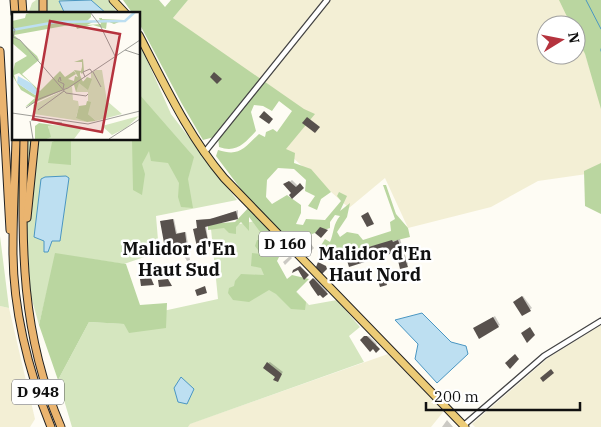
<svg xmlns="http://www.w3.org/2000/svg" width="601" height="427" font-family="'IBM Plex Serif',serif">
  <rect width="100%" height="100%" fill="#fefcf4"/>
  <!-- farmland -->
  <g fill="#f3efd5">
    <polygon points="188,0 563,0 575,25 546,25 546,55 576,55 576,27 601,102 601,167 594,173 538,181 491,207 408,228 385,178 349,208 282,148 299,110 173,18"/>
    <polygon points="0,306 9,308 35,419 30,427 0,427"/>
    <polygon points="601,325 601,427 475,427 472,424 548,358"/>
    <polygon points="388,354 444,411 431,427 188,427 189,424"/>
  </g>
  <!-- green -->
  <g fill="#d5e6bf">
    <polygon points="36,0 108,0 118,14 28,14 32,3"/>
    <polygon points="139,42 171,114 237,200 156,216 159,252 124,264 56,254 39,325 22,264 14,139 139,139"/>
    <polygon points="256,221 281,245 270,263 309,305 337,300 360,327 349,336 364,362 190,424 188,427 72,427 58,380 89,322 125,324 163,311 218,299 211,229"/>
    <polygon points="0,236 9,308 0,306"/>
  </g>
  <!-- forest -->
  <g fill="#bad6a0">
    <path d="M123 0H159L165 7 171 0H188L173 18 304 109 315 114 286 149 295 153 294 163 311 169 331 192 321 199 317 210 308 206 315 196 305 191 306 180 294 169 278 168 267 180 266 197 272 204 287 195 301 205V213L296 224 303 225 306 219 325 220 341 201 337 196 339 192 347 196 340 211 350 203 347 217 337 232 340 237 347 232 358 234 363 240 391 231 390 222 395 219 383 185H386L396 214 408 228 410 237 343 253 335 259 326 250 328 247H320L325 239 330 242C334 233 333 224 340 216L335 215 330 222V228L312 234 300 251 284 247 277 261 287 279 292 275 309 279 296 292 306 302 305 310 291 309 276 294 269 290 249 302 233 300 228 293 229 288 234 286 235 281 241 274 264 275 261 268 251 266 252 253 261 254 255 246 257 240 267 241 249 217V231L241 222 236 227V234L229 233 224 228 208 230V224L235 222 252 204 216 156 218 150C240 157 244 148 259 134L265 137 266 132 273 129 277 132 292 111 279 101 272 111 263 106 254 105 251 112 256 131C244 144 236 153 219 147L218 136 203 140 182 104 139 23V14H133Z"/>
    <polygon points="559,0 601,0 601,109 585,54 576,36 576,25 571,25"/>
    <polygon points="139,94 194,157 188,179 193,208 181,207 178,197 179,183 168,163 151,161 149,151 142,164 145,174 142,195 133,190 132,139 139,139"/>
    <polygon points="59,139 71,139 71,165 48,163 52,142"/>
    <polygon points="601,163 601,214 585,206 584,171"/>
    <polygon points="55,253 126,264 140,305 167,303 166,328 129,333 124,324 89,322 58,380 39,325"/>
  </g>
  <!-- water -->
  <g fill="#bddff1" stroke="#4a96c2">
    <polygon points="91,0 107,14 65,14 59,1"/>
    <polygon points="45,177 66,176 69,178 60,241 52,241 48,252 44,252 44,241 34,237 41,179"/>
    <polygon points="422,313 451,342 466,346 468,354 437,383 415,359 418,344 395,320"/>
    <polygon points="181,377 194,389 187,404 178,402 174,388"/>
  </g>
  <!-- shadow -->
  <g fill="#0003">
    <polygon points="292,180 299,187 293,193 286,185"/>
    <polygon points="238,210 238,218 206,225 208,239 203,240 202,245 195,230 198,228 198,220 216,218"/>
    <polygon points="174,219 177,233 186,232 188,244 179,247 178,251 162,221"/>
    <polygon points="400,239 408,264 407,266 396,251 347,254"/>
    <polygon points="311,244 314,248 310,252 306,249"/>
    <polygon points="189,255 190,260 187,261 184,256"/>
    <polygon points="290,256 292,258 285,265 283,262"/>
    <polygon points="315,278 328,291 323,296 311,282"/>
    <polygon points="523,296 532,308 523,315 516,300"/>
    <polygon points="495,316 500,325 498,326 476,327"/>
    <polygon points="369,336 377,344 370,350 365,338"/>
    <polygon points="270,362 283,372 276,380 276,376 268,363"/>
    <polygon points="447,420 453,427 442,427"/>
  </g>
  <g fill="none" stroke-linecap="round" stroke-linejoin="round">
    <!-- stream -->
    <g stroke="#4a96c2" stroke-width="1">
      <polyline points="586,0 601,29"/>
      <polyline points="601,49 601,51"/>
    </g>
  </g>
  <!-- building -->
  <g fill="#58514d">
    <polygon points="214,72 222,79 217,84 210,77"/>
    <polygon points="264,111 273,119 269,124 259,117"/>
    <polygon points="307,117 320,127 315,133 302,123"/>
    <polygon points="289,181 296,187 300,183 304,188 292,199 289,195 291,193 283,184"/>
    <polygon points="236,211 238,219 205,227 208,241 202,242 203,246 197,247 193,229 197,228 196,220 210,219"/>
    <polygon points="368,212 374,224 367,227 361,216"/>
    <polygon points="173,219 176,234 185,232 187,247 178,249 179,252 166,254 160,221"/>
    <polygon points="320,227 328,230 321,238 315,233"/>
    <polygon points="392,240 393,242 398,240 408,267 400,269 396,252 349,267 345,254"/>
    <polygon points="318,262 326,266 327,269 322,274 316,267"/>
    <polygon points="300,266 309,275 304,280 298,270 292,273 293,270"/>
    <polygon points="384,275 387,285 380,287 377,277"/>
    <polygon points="151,278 154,285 141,286 140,279"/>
    <polygon points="313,278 328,294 323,298 320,295 318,296 311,286 309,282"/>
    <polygon points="168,279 172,286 159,287 158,280"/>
    <polygon points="205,286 207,293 197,296 195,290"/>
    <polygon points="522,296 531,311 522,316 513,302"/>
    <polygon points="493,317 499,327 479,339 473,328"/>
    <polygon points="530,327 535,335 527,343 521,333"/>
    <polygon points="364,336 367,336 380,349 376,353 373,349 370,352 360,340"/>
    <polygon points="515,354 519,359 510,369 505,363"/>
    <polygon points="267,362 282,374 278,382 273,380 275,377 263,368"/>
    <polygon points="551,369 554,373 543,382 540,378"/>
  </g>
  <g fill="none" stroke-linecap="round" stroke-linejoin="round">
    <defs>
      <g id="minor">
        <polyline points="204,153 327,0"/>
        <polyline points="463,426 544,356 601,321"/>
      </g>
      <g id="primary">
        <polyline points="113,0 126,14"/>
        <path d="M139 35C165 85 187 134 224 178L465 427"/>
      </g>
      <g id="trunk">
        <polyline points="14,0 15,14"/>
        <polyline points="22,0 23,14"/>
        <polyline points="43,14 43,0"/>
        <polyline points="0,51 10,230"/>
        <path d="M16 139C15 174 13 210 13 245 12 306 28 371 51 427"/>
        <path d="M24 139C22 243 19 329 61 427"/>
        <polyline points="27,218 35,139"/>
      </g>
    </defs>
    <!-- minor casing -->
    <use href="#minor" stroke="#434343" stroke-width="7"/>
    <!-- primary casing -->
    <use href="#primary" stroke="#212121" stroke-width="9"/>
    <!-- trunk casing -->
    <use href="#trunk" stroke="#212121" stroke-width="9"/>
    <!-- minor -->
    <use href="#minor" stroke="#fff" stroke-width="4.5"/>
    <!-- primary -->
    <use href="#primary" stroke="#eccb76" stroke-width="7"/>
    <!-- trunk -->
    <use href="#trunk" stroke="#eab46f" stroke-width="7"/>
  </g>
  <g text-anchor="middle" stroke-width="5" stroke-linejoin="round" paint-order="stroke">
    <!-- shield labels -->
    <g fill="#fff" stroke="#585858" stroke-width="1">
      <rect x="259" y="231.5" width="52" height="25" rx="4"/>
      <rect x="12" y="379.5" width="52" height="25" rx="4"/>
    </g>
    <g font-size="15" font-weight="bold" fill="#101010">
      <text x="285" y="249">D 160</text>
      <text x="38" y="397">D 948</text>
    </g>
    <!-- neighbourhood labels -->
    <g font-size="18" font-weight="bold" fill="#101010" stroke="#fff">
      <text x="179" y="255">Malidor d'En<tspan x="179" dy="21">Haut Sud</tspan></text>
      <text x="375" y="260">Malidor d'En<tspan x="375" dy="21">Haut Nord</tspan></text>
    </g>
  </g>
  <!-- overview -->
  <g transform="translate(12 12)">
    <rect width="128" height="128" fill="#fefcf4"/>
    <path d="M84 58H90L95 89 110 102 84 109 76 102V80H64V72L79 66V61ZM60 74 61 88 66 89 67 95 64 105 75 110 22 102 21 93ZM127 104 114 116 100 123 90 114ZM36 113H41L71 115 62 127H35L38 125Z" fill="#d5e6bf"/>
    <path d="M21 0H79V5L75 9H83L75 13 89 12 87 6H90V11V7L112 8 102 12 95 9 94 17 81 13 65 17 63 12 2 23 25 44 27 48 10 62 28 79 48 59 53 65 62 59 64 62 56 67 62 69 63 64 66 65 62 58 69 59 70 55V50H62L71 47 72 59 70 62 68 60V63L71 70 75 65 80 67 76 78 67 71 64 80 62 73 13 95 23 86 9 78 0 63 3 51 15 44 0 31V9L13 6 14 2ZM7 61 19 71 26 81 23 83 5 71 2 63ZM75 89 79 90 76 102 84 109 75 110 64 106 67 94 74 93ZM27 111 41 113 36 114 39 125 35 127H23V114Z" fill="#bad6a0" fill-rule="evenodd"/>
    <path d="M6 64 19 71 27 81 23 83 5 71Z" fill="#bddff1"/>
    <path fill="none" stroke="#bddff1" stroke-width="2.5" d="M0 18 44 10 113 9 123 0"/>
    <path fill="none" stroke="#9f9e99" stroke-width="1" d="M78 0 88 13 103 44M0 14 3 18 1 25 8 28 54 81 74 84 76 82M113 38 128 43M81 60 89 75M73 65 71 60 78 57 80 60M49 69 48 65 46 69 52 72 51 77M14 96 27 87 56 76 128 28M26 98 52 79M0 101 76 112 128 99M19 108 50 111M18 109 21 127M97 127 128 107"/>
    <path fill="#b5333e" fill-opacity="0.15" stroke="#b5333e" stroke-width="2.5" d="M38 9 108 22 90 120 21 107Z"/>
    <rect width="128" height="128" fill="none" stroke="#101010" stroke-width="2.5"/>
  </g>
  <!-- north arrow -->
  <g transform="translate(561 40) rotate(80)"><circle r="24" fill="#ffffff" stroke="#9f9f9f"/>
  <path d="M0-4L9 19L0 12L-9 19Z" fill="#b5333e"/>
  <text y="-8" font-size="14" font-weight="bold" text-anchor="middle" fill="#101010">N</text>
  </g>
  <!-- scale -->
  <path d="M426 402v8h154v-8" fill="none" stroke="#101010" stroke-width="2.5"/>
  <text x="434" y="402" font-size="15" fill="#101010" stroke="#ffffff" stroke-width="4" paint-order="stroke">200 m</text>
</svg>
